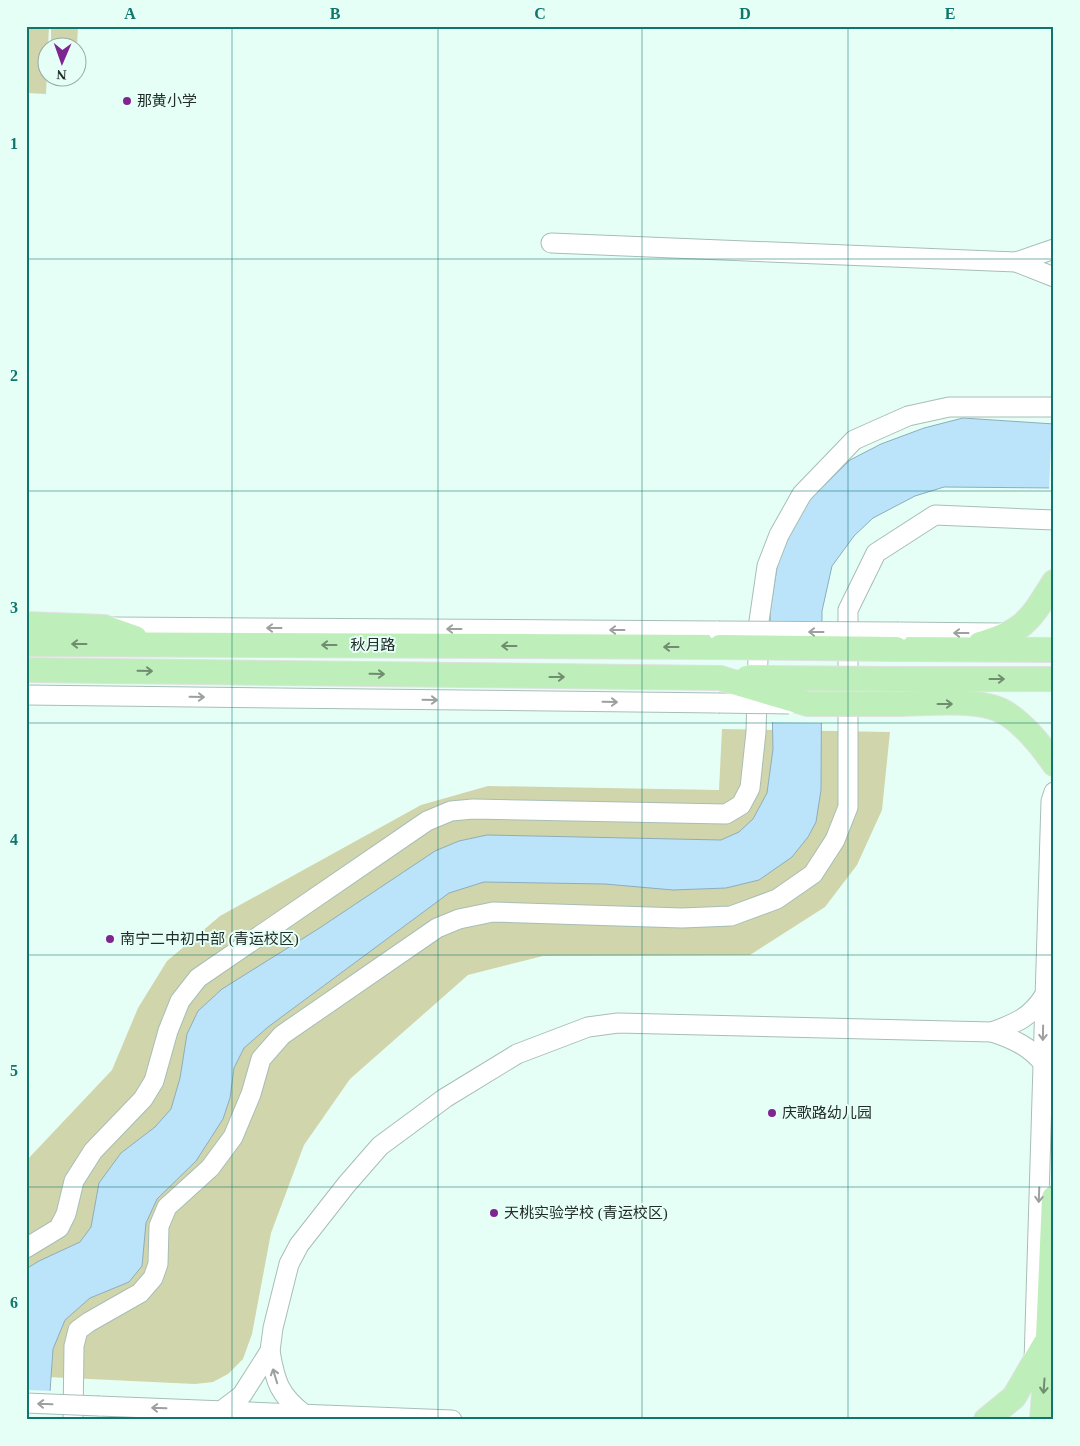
<svg xmlns="http://www.w3.org/2000/svg" width="1080" height="1446" font-family="'Times New Roman','Noto Sans SC',serif">
  <rect width="100%" height="100%" fill="#e6fff6"/>
  <!-- green -->
  <g fill="#d1d5ab">
    <polygon points="26,26 49,26 46,94 26,93"/>
    <polygon points="51,26 78,26 77,47 51,47"/>
    <polygon points="722,729 890,732 882,810 857,865 825,907 750,955 543,956 468,975 350,1079 304,1145 271,1233 252,1334 243,1359 228,1374 213,1382 195,1384 26,1376 26,1161 112,1070 138,1008 167,961 220,916 421,805 488,786 719,790"/>
  </g>
  <!-- water -->
  <polygon fill="#bbe4fa" stroke="#8dadbb" points="963,418 1054,424 1054,488 944,487 915,496 873,518 854,536 832,566 822,611 821,790 816,822 808,837 792,857 759,880 726,888 673,890 605,884 484,882 449,893 268,1027 244,1048 234,1068 230,1098 223,1119 196,1161 157,1199 146,1223 142,1266 129,1282 90,1298 65,1320 53,1349 48,1420 26,1420 26,1269 39,1261 80,1242 91,1227 99,1183 121,1153 155,1127 171,1109 180,1078 187,1034 198,1011 222,989 318,929 435,851 459,841 487,835 721,840 739,832 753,819 767,793 773,749 770,612 778,561 803,506 850,460 881,444 924,428"/>
  <!-- pier -->
  <g fill="#e6fff6">
    <polygon points="1052,421 1054,421 1054,491 1049,491"/>
    <polygon points="768,624 825,624 824,723 770,722"/>
    <polygon points="26,1390 53,1391 51,1420 26,1420"/>
  </g>
  <g fill="none" stroke-linecap="round" stroke-linejoin="round">
    <defs>
      <g id="minor">
        <polyline points="551,243 1016,262"/>
        <polyline points="1054,249 1016,262 1054,277"/>
        <polyline points="114,627 718,631"/>
        <polyline points="899,632 1001,633"/>
        <polyline points="26,695 718,703"/>
        <path d="M1043 1063C1029 1046 1013 1039 992 1032 1016 1023 1030 1018 1044 996"/>
        <polyline points="26,1248 59,1228 66,1214 74,1181 93,1151 143,1099 154,1081 168,1031 180,1001 198,978 427,821 451,811 473,809 726,814 741,805 750,788 756,732 759,621 767,566 779,535 802,494 854,440 908,416 949,407 1054,407"/>
        <polyline points="270,1351 273,1328 289,1264 299,1245 346,1185 380,1146 445,1098 517,1054 588,1027 618,1023 992,1032"/>
        <polyline points="1034,1362 1051,801 1054,792"/>
        <polyline points="99,1406 452,1420"/>
        <path d="M221 1411 242 1395 270 1351C275 1381 279 1395 304 1414"/>
        <polyline points="73,1420 74,1346 78,1330 89,1322 140,1293 153,1278 158,1264 159,1226 167,1207 210,1168 233,1137 251,1094 261,1059 282,1035 437,928 459,919 493,912 682,918 731,916 777,899 813,874 835,840 848,807 848,610 876,553 935,515 1054,520"/>
      </g>
      <g id="major">
        <polyline points="26,624 104,627 135,638"/>
        <polyline points="26,644 720,647"/>
        <path d="M980 644C1025 631 1030 620 1054 582"/>
        <polyline points="896,649 1054,650"/>
        <polyline points="26,670 720,678"/>
        <polyline points="896,679 1054,679"/>
        <path d="M897 704C926 704 973 698 1000 710 1020 719 1042 746 1054 764"/>
        <polyline points="986,1420 1014,1397 1045,1344"/>
        <polyline points="1042,1420 1048,1338 1054,1198"/>
      </g>
    </defs>
    <!-- minor casing -->
    <use href="#minor" stroke="#a7beb6" stroke-width="21"/>
    <!-- major casing -->
    <use href="#major" stroke="#e0e1e1" stroke-width="26"/>
    <!-- minor -->
    <use href="#minor" stroke="#fff" stroke-width="19"/>
    <!-- major -->
    <use href="#major" stroke="#beeeb9" stroke-width="24"/>
    <defs>
      <g id="minor-bridge">
        <polyline points="718,631 899,632"/>
        <polyline points="718,703 789,704"/>
        <polyline points="26,1403 99,1406"/>
      </g>
      <g id="major-bridge">
        <polyline points="720,647 896,649"/>
        <polyline points="720,678 808,704 897,704"/>
        <polyline points="747,678 896,679"/>
      </g>
    </defs>
    <!-- minor-bridge casing -->
    <use href="#minor-bridge" stroke="#a7beb6" stroke-width="21" stroke-linecap="butt"/>
    <!-- major-bridge casing -->
    <use href="#major-bridge" stroke="#e0e1e1" stroke-width="26" stroke-linecap="butt"/>
    <!-- minor-bridge -->
    <use href="#minor-bridge" stroke="#fff" stroke-width="19"/>
    <!-- major-bridge -->
    <use href="#major-bridge" stroke="#beeeb9" stroke-width="24"/>
  </g>
  <!-- one-way arrows -->
  <defs><path id="oneway-shaft" d="M-6 0H5M1.5-3L5.5 0L1.5 3" fill="none" stroke-width="1.6" stroke-linecap="round" stroke-linejoin="round" transform="scale(1.25)"/></defs>
  <g stroke="#9ca09e">
    <use href="#oneway-shaft" transform="translate(274 628) rotate(-180)"/>
    <use href="#oneway-shaft" transform="translate(454 629) rotate(-180)"/>
    <use href="#oneway-shaft" transform="translate(617 630) rotate(-180)"/>
    <use href="#oneway-shaft" transform="translate(816 632) rotate(-180)"/>
    <use href="#oneway-shaft" transform="translate(961 633) rotate(-180)"/>
    <use href="#oneway-shaft" transform="translate(197 697) rotate(1)"/>
    <use href="#oneway-shaft" transform="translate(430 700) rotate(1)"/>
    <use href="#oneway-shaft" transform="translate(610 702) rotate(1)"/>
    <use href="#oneway-shaft" transform="translate(1043 1033) rotate(91)"/>
    <use href="#oneway-shaft" transform="translate(1039 1195) rotate(92)"/>
    <use href="#oneway-shaft" transform="translate(275 1376) rotate(-107)"/>
    <use href="#oneway-shaft" transform="translate(45 1404) rotate(-178)"/>
    <use href="#oneway-shaft" transform="translate(159 1408) rotate(-178)"/>
  </g>
  <g stroke="#708d70">
    <use href="#oneway-shaft" transform="translate(79 644) rotate(-180)"/>
    <use href="#oneway-shaft" transform="translate(329 645) rotate(-180)"/>
    <use href="#oneway-shaft" transform="translate(509 646) rotate(-180)"/>
    <use href="#oneway-shaft" transform="translate(671 647) rotate(-180)"/>
    <use href="#oneway-shaft" transform="translate(145 671) rotate(1)"/>
    <use href="#oneway-shaft" transform="translate(377 674) rotate(1)"/>
    <use href="#oneway-shaft" transform="translate(557 677)"/>
    <use href="#oneway-shaft" transform="translate(997 679)"/>
    <use href="#oneway-shaft" transform="translate(945 704)"/>
    <use href="#oneway-shaft" transform="translate(1044 1386) rotate(94)"/>
  </g>
  <!-- grid -->
  <path fill="none" stroke="#0f766e" stroke-width="1" stroke-opacity="0.55" d="M232 26V1420M438 26V1420M642 26V1420M848 26V1420M26 259H1054M26 491H1054M26 723H1054M26 955H1054M26 1187H1054"/>
  <!-- markers -->
  <g fill="#7e2592" stroke="#e6fff6" stroke-width="2">
    <circle cx="127" cy="101" r="5"/>
    <circle cx="110" cy="939" r="5"/>
    <circle cx="772" cy="1113" r="5"/>
    <circle cx="494" cy="1213" r="5"/>
  </g>
  <g text-anchor="middle" stroke-width="4" stroke-linejoin="round" paint-order="stroke">
    <!-- poi labels -->
    <g font-size="15" fill="#222c28" stroke="#e6fff6" text-anchor="start">
      <text x="137" y="106">那黄小学</text>
      <text x="120" y="944">南宁二中初中部 (青运校区)</text>
      <text x="782" y="1118">庆歌路幼儿园</text>
      <text x="504" y="1218">天桃实验学校 (青运校区)</text>
    </g>
    <!-- street labels -->
    <g font-size="15" fill="#222c28" stroke="#e6fff6">
      <text x="373" y="650">秋月路</text>
    </g>
  </g>
  <!-- border -->
  <rect width="1080" height="1446" fill="none" stroke="#e6fff6" stroke-width="55"/>
  <!-- north arrow -->
  <g transform="translate(62 62) rotate(182)"><circle r="24" fill="#e6fff6" stroke="#98aba4"/>
  <path d="M0-4L9 19L0 12L-9 19Z" fill="#7e2592"/>
  <text y="-8" font-size="14" font-weight="bold" text-anchor="middle" fill="#222c28">N</text>
  </g>
  <rect x="28" y="28" width="1024" height="1390" fill="none" stroke="#0f766e" stroke-width="2"/>
  <g font-size="16" text-anchor="middle" font-weight="bold" fill="#0f766e">
    <text x="130" y="19">A</text>
    <text x="335" y="19">B</text>
    <text x="540" y="19">C</text>
    <text x="745" y="19">D</text>
    <text x="950" y="19">E</text>
    <text x="14" y="149">1</text>
    <text x="14" y="381">2</text>
    <text x="14" y="613">3</text>
    <text x="14" y="845">4</text>
    <text x="14" y="1076">5</text>
    <text x="14" y="1308">6</text>
  </g>
</svg>
